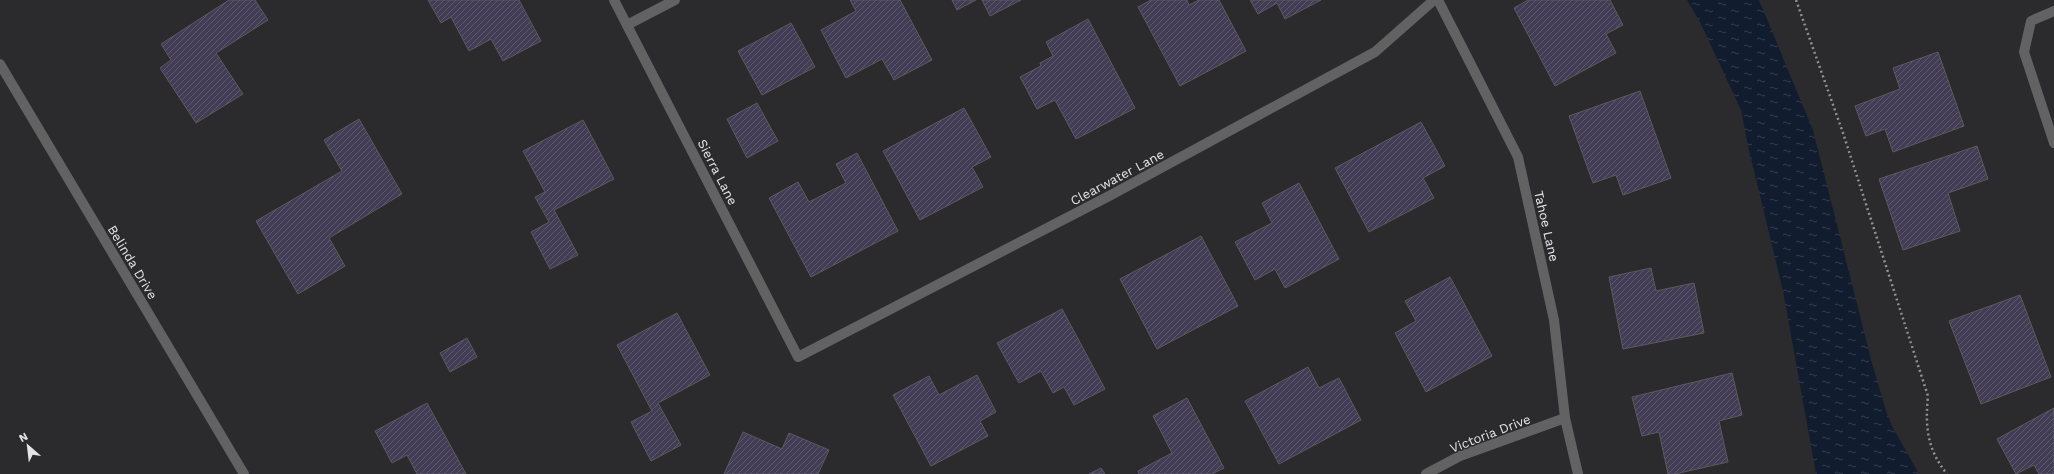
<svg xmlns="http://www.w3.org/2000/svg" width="2054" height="474" font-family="'Work Sans',sans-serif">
  <defs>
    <pattern id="water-ripples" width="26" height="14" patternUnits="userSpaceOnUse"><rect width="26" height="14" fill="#121c2f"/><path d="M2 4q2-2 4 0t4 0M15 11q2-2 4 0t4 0" fill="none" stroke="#343d4d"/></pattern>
    <pattern id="building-hatch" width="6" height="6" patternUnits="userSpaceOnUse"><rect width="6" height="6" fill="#423c54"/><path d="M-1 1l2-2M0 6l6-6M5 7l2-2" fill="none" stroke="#5d586d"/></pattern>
  </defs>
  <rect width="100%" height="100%" fill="#2b2b2e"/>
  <!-- water -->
  <polygon fill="url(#water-ripples)" points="1687,0 1759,0 1813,130 1872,363 1886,411 1892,426 1919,474 1816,474 1783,291 1748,146 1741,110 1701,24"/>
  <!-- building -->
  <g fill="url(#building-hatch)" stroke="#5b5a5d">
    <polygon points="229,0 255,0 268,20 216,53 243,94 196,123 160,68 171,60 161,44"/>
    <polygon points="428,0 519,0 541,41 503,61 491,39 469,51 451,17 441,23"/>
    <polygon points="850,0 900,0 932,60 894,80 882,59 846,78 821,30 856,11"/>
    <polygon points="952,0 976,0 957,10"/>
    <polygon points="982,0 1021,0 990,16"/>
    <polygon points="1151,0 1187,0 1189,5 1199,0 1219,0 1246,51 1180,86 1138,7"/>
    <polygon points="1250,0 1321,0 1285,19 1277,3 1258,14"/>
    <polygon points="1528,0 1610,0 1623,25 1606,34 1616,53 1555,86 1514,8"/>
    <polygon points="1088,19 1135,108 1076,139 1055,100 1037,109 1020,77 1041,66 1040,63 1053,56 1046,42"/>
    <polygon points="791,23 815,67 762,95 738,51"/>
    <polygon points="1938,52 1964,126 1893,152 1885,129 1866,136 1855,106 1900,89 1893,68"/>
    <polygon points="1640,91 1671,178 1623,195 1616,175 1593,183 1569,116"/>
    <polygon points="757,103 778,141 747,158 727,119"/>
    <polygon points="964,108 991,157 972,167 983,187 920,220 883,151"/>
    <polygon points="359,119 402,194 329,238 345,266 298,294 256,221 342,171 324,140"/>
    <polygon points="583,120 614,179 554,210 578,255 550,269 531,232 549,222 535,197 545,192 523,151"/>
    <polygon points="1421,122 1445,166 1423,178 1434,198 1369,232 1335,168"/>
    <polygon points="1977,146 1988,179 1948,193 1960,231 1903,250 1879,179"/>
    <polygon points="857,153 898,231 811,277 769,198 798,182 809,202 846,183 836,164"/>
    <polygon points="1299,183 1339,259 1285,288 1275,269 1255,280 1235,242 1272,223 1262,203"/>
    <polygon points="1201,236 1238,306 1157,349 1120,279"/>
    <polygon points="1651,268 1656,291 1694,283 1704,333 1623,349 1609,277"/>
    <polygon points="1450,277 1492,356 1426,392 1395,333 1416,321 1405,301"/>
    <polygon points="2020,295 2051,377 1981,404 1949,321"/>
    <polygon points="1062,309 1105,389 1074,405 1064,387 1053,393 1041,371 1019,383 997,343"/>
    <polygon points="677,313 710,375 658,403 681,445 651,461 631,422 652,411 617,345"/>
    <polygon points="467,338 477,357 450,372 440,353"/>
    <polygon points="1308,367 1319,388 1339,378 1361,420 1279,464 1245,401"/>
    <polygon points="1732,373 1742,415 1719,421 1728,462 1675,474 1668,474 1659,432 1642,436 1632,397"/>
    <polygon points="977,375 996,412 980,421 988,436 931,466 893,395 929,376 939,395"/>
    <polygon points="1187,398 1224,468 1212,474 1139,474 1138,471 1172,453 1153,416"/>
    <polygon points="427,403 466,474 417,474 407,455 392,463 375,431"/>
    <polygon points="2054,408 2054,474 2039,474 2034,465 2016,474 1997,439"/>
    <polygon points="743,432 782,449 789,433 829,450 818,474 724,474"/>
    <polygon points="1101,468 1105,474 1089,474"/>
  </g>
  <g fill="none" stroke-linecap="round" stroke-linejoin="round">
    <!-- path -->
    <path stroke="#919194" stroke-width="2.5" stroke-dasharray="2 3" stroke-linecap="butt" d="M1796 0 1843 133 1928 396C1925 427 1927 449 1947 474"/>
    <!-- minor -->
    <g stroke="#636263" stroke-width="10">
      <polyline points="614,0 798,357 1111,195 1375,52 1434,0"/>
      <polyline points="1438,0 1518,157 1554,320 1565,418 1578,474"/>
      <polyline points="2054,11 2031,21 2024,52 2054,143"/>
      <polyline points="627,25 675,0"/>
      <polyline points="0,64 244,474"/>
      <polyline points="1426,474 1460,456 1565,418"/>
    </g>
  </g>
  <g text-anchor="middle" stroke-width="3" stroke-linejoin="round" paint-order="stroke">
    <!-- street labels -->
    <g font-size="13" fill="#e5e5e7" stroke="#2b2b2e">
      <text transform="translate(718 172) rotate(63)" y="5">Sierra Lane</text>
      <text transform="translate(1117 177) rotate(-28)" y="5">Clearwater Lane</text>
      <text transform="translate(1547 226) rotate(77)" y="5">Tahoe Lane</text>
      <text transform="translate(133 262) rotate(59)" y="5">Belinda Drive</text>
      <text transform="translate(1490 433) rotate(-21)" y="5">Victoria Drive</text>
    </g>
  </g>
  <!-- north arrow -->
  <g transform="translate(28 446) rotate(332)" stroke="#2b2b2e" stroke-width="3" paint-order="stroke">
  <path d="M0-3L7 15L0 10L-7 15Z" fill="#e5e5e7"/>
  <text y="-6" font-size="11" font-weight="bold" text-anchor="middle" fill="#e5e5e7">N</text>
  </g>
</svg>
